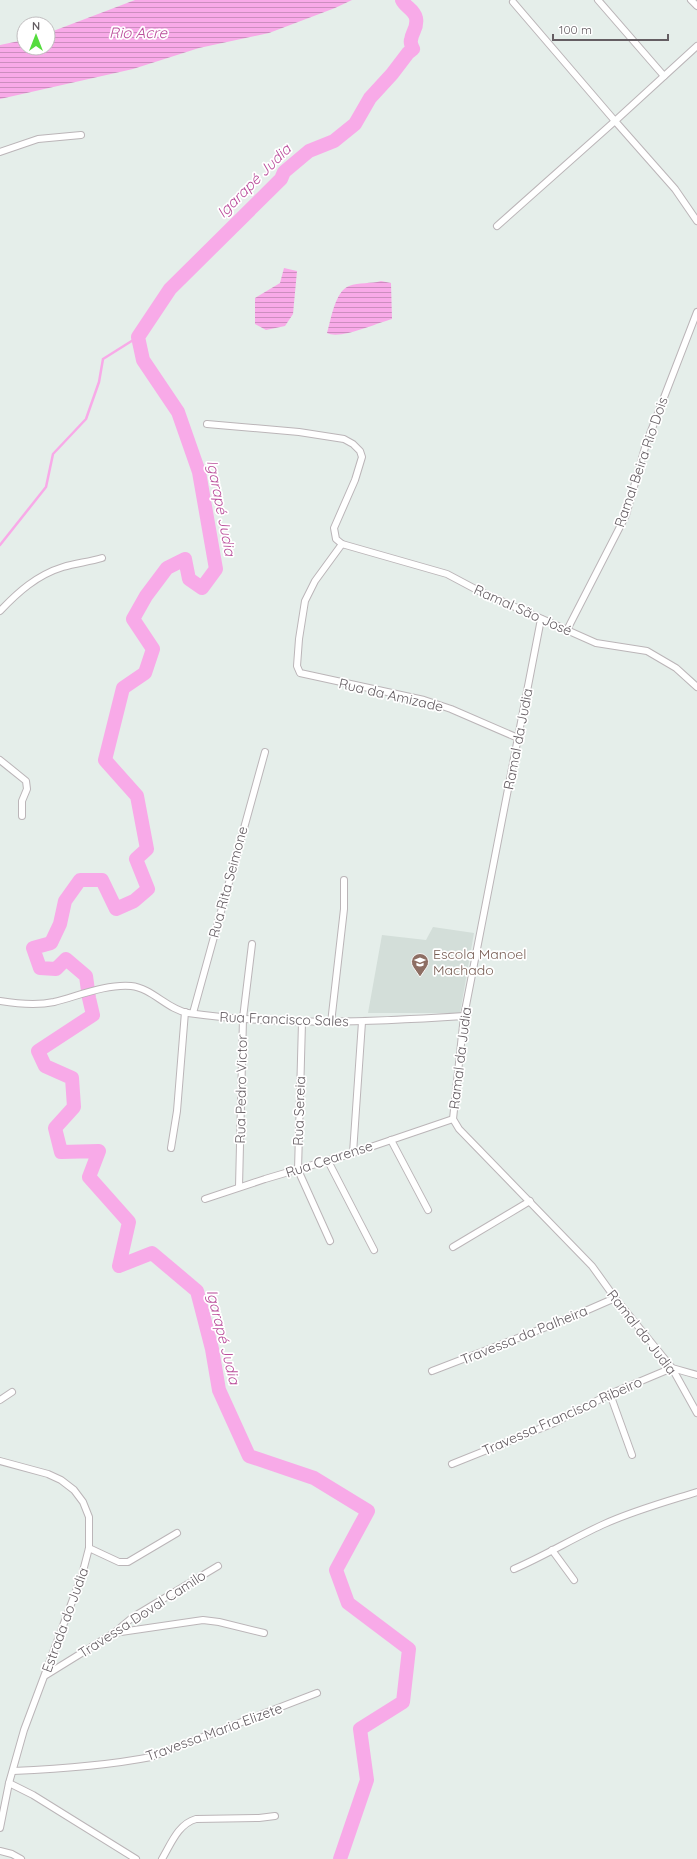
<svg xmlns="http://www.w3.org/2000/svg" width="697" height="1859" font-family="Quicksand,sans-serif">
  <defs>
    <pattern id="water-rules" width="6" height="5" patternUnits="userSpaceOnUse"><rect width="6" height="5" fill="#f8aae8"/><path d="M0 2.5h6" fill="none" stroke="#cc8ebf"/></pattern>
  </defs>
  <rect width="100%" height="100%" fill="#e5eeea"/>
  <!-- education -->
  <polygon fill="#d3ded9" points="433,927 474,933 460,1013 368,1013 382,935 426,940"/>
  <!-- water -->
  <g fill="url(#water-rules)">
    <polygon points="135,0 352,0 335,8 269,33 199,48 133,69 0,99 0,45 24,40 24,48 48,48 48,33"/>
    <polygon points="284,268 297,271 293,314 285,326 266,330 255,324 255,298 280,283"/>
    <path d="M381 281 391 283 392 319C377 323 340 340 327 333 331 320 335 291 349 286 359 282 371 284 381 281Z"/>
  </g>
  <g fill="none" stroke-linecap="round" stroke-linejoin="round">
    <!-- stream -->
    <polyline stroke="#f8aae8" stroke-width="2.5" points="0,545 46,487 53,454 86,419 99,382 103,359 138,337"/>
    <!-- river -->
    <path stroke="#f8aae8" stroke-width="14" d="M340 1859 367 1780 360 1729 403 1702 409 1649 348 1603 336 1570 368 1511 314 1478 249 1456 219 1390 212 1349 197 1291 152 1253 119 1266 129 1222 89 1177 99 1151 61 1152 55 1128 74 1107 72 1078 45 1066 38 1051 93 1015 89 998 86 976 66 959 56 969 40 968 33 948 51 943 60 924 65 901 80 880H102L116 909 134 901 148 889 136 859 147 849 137 796 105 760 123 688 145 673 153 649 133 619 146 596 167 568 185 559 189 579 202 588 216 569 199 472 178 412 143 360 138 337 170 289 281 179 284 172 309 151 334 141 355 124 370 98 392 74 408 53 413 49C412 47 410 42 411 40 412 31 418 28 416 18 414 9 405 7 402 0"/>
    <defs>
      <g id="minor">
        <polyline points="598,0 664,76"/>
        <polyline points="691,0 697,6"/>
        <polyline points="697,46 615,121 675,189 697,221"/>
        <polyline points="0,152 38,139 81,135"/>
        <polyline points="497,226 615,121 513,2"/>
        <polyline points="207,424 299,432 344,439 353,444 360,451 362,457 355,480 334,528 336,539 342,544 447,574 479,591 596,643 647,651 676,668 697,687"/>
        <polyline points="342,544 315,581 305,601 299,639 297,666 300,673 424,700 451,709 518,738"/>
        <path d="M0 611C18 592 37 575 63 567 76 563 89 562 102 558"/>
        <polyline points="541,619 464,1016 453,1119 459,1129 592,1266 615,1298 672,1368 697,1413"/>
        <polyline points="567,630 626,515 646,444 697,312"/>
        <polyline points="0,760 26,781 27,789 22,801 22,816"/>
        <path d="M0 1001C18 1004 36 1006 54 1002 78 996 106 984 131 986 152 988 168 1010 188 1013 281 1026 371 1022 464 1016"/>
        <polyline points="193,1013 265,752"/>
        <polyline points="302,1022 298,1170 330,1241"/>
        <polyline points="331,1023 344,909 344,880"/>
        <polyline points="391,1140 428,1210"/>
        <polyline points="171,1148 177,1111 185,1012"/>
        <polyline points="353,1153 362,1022"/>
        <polyline points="328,1161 374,1250"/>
        <polyline points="239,1187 243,1018 252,944"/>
        <polyline points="205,1199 265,1179 353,1153 453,1119"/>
        <polyline points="453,1247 530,1201"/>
        <polyline points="432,1371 567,1319 615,1298"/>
        <polyline points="610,1394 632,1455"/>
        <polyline points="0,1400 12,1392"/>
        <polyline points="0,1461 48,1474 61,1480 74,1490 83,1502 89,1517 89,1548 82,1575 24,1730 9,1783 0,1828"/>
        <polyline points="452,1464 554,1423 610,1394 672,1368 697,1375"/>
        <polyline points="89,1548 119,1562 128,1562 177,1533"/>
        <polyline points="552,1550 574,1580"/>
        <path d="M514 1569C544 1556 572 1539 602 1525 632 1511 665 1502 697 1492"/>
        <polyline points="114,1633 203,1620 219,1622 264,1633"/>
        <polyline points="46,1675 114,1633 133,1617 218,1566"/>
        <path d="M13 1771C59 1769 105 1766 151 1757L317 1693"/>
        <polyline points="9,1783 33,1795 136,1859"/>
        <polyline points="0,1851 12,1854 21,1859"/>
        <path d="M162 1859C171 1844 178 1824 196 1819L259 1818 275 1816"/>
      </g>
    </defs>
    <!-- minor casing -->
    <use href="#minor" stroke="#bbb5b8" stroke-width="8"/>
    <!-- minor -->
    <use href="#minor" stroke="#fff" stroke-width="6"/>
  </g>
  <!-- icons -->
  <defs>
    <symbol id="school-pin" viewBox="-11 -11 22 30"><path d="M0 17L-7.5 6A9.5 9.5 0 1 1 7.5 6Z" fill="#8d6e63" stroke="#fff"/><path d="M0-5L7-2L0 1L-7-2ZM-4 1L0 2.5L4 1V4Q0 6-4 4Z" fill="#fff"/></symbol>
  </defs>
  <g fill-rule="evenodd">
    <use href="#school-pin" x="410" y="952" width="20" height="27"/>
  </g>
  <g text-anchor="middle" stroke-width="3.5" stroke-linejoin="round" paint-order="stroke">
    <!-- street labels -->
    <g font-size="14" fill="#645d62" stroke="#fff">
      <text transform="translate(641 462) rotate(-71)" y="5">Ramal Beira Rio Dois</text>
      <text transform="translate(523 610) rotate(24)" y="5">Ramal São José</text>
      <text transform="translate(391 695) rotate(13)" y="5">Rua da Amizade</text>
      <text transform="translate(518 739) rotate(-79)" y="5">Ramal da Judia</text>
      <text transform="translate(228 882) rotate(-75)" y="5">Rua Rita Seimone</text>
      <text transform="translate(284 1019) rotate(2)" y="5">Rua Francisco Sales</text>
      <text transform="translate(460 1058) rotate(-83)" y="5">Ramal da Judia</text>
      <text transform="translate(241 1089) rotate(-89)" y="5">Rua Pedro Victor</text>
      <text transform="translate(299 1111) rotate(-88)" y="5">Rua Sereia</text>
      <text transform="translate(329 1159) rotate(-18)" y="5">Rua Cearense</text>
      <text transform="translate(642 1332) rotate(52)" y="5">Ramal da Judia</text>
      <text transform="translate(524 1335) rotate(-22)" y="5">Travessa da Palheira</text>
      <text transform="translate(562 1416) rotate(-24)" y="5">Travessa Francisco Ribeiro</text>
      <text transform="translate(142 1614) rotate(-33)" y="5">Travessa Doval Camilo</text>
      <text transform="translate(65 1620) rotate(-70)" y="5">Estrada do Judia</text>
      <text transform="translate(214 1732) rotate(-20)" y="5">Travessa Maria Elizete</text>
    </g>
    <!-- education labels -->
    <g font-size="14" fill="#785e54" stroke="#fff" text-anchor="start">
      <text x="433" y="959">Escola Manoel<tspan x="433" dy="16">Machado</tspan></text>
    </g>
    <!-- water labels -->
    <g font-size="15" font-style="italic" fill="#ba4e9b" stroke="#fff">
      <text x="138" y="38">Rio Acre</text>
      <text transform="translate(254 181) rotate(-45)" y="5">Igarapé Judia</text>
      <text transform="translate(221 508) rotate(79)" y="5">Igarapé Judia</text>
      <text transform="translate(223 1337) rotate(76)" y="5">Igarapé Judia</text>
    </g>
  </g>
  <!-- north arrow -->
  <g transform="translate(36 36)"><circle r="19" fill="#ffffff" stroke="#c1bec0"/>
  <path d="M0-3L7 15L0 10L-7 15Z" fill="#54dc3d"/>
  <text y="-6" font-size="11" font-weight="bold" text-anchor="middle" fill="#645d62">N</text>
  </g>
  <!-- scale -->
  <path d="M553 34v6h115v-6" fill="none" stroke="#645d62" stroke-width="2"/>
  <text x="559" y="34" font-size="12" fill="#645d62" stroke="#ffffff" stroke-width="3" paint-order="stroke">100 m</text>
</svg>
